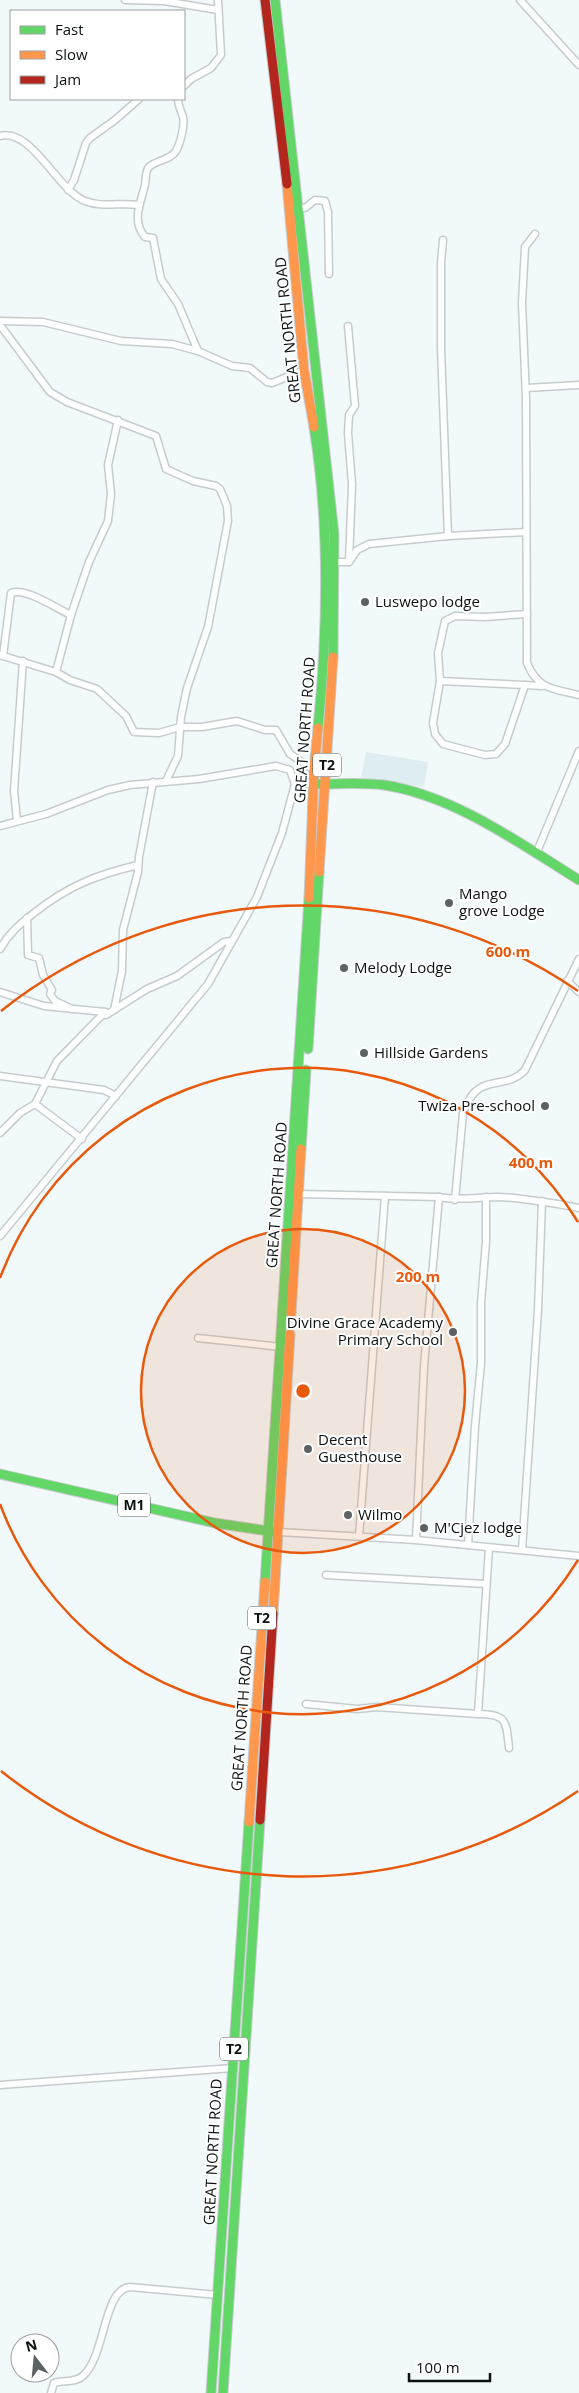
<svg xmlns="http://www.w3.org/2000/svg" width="579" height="2393" font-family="'Open Sans',sans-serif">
  <rect width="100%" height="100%" fill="#f1f9fa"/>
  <!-- built -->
  <polygon fill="#deeef0" points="366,752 428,762 424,787 361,777"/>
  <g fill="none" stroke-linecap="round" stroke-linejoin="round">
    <defs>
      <g id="street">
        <polyline points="125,0 164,1 218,10"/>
        <polyline points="520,0 579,65"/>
        <polyline points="184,86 191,79 211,68 221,55 218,0"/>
        <path d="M178 99C178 105 181 111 183 117 185 126 180 144 176 151 171 160 156 160 149 167 145 171 146 179 145 185 141 202 131 221 145 237L153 238 161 279 178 304 198 351"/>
        <path d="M0 136C32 128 57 190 85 201 103 208 120 202 138 205"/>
        <polyline points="68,190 74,180 86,143 90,138 115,120 139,99"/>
        <polyline points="298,208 305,208 315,200 325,201 328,212 329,274"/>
        <path d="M535 234 525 247 522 303 526 398 527 663C538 690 554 689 579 695"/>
        <polyline points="443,240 441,263 441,348 448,536"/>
        <polyline points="0,321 43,322 121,341 172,344 198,351 232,366 250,368 267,382 272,383 304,370"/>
        <polyline points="0,325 50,392 67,402 156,436 166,469 193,481 216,486 220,489 227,506 228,521 208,627 187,688 181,717 178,756 166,781"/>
        <polyline points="348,326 355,406 349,415 348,433 352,484 349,562"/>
        <polyline points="526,388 579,385"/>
        <polyline points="334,562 349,562 357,550 369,544 448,536 526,532"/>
        <polyline points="527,614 485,617 455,616 445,621 438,653 440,681 433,723 435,734 443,744 485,755 496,754 505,744 525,685 542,686"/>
        <polyline points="0,655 56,672 70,680 97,689 126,716 134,732 159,733 180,727 202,727 237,721 265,730 276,730 290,754 314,770"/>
        <path d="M3 656 11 593C26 587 57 609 71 615"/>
        <polyline points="56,672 71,615 89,562 108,521 111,494 108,465 118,420"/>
        <polyline points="440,681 525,685"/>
        <polyline points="17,821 14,791 23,661"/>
        <polyline points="0,826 46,814 108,790 130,785 199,779 276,766 290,770 295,784"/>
        <polyline points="536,854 579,751"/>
        <polyline points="27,918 28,955 39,958 43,975 52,990 50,994 55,1001 72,1009"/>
        <path d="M0 949C9 933 20 924 34 913 68 886 96 875 138 865"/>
        <polyline points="567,981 579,992"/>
        <polyline points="0,992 44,1006 105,1012"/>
        <polyline points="114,1010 122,971 123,930 138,872 139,857 153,782"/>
        <polyline points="0,1076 104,1090 116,1096"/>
        <polyline points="35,1104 82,1139"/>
        <polyline points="0,1133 20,1113 35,1104 57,1061 105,1012 106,1015 147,989 177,976 224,942 231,941"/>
        <path d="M298 1194 439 1197C459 1201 478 1197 498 1197 525 1198 552 1203 579 1208"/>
        <path d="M455 1200 463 1113C478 1069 504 1093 525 1070L579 959"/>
        <polyline points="0,1236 208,984 257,897 282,833 295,784 313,784"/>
        <polyline points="198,1338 281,1347"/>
        <polyline points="279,1532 416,1540 579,1556"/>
        <polyline points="359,1536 385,1196"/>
        <polyline points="416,1540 424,1366 439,1197"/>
        <polyline points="468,1545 475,1426 481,1363 481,1303 486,1241 486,1197"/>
        <polyline points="522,1550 538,1310 542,1201"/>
        <polyline points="326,1575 486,1584"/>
        <polyline points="306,1704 357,1709 377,1707 478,1714 489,1548"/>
        <path d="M478 1714C508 1714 506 1722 509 1748"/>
        <polyline points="0,2085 233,2068"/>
        <path d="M51 2393 54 2383C64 2380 75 2383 83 2376 106 2355 103 2289 130 2287L218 2295"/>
      </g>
      <g id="fast">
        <polyline points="275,0 334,534 333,657"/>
        <path d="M314 427C330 526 328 628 318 728"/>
        <path d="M319 784C341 784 363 782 384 785 455 796 519 843 579 880"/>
        <polyline points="308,1049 319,872"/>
        <polyline points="301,1149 306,1070"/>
        <polyline points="0,1474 215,1523 275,1532"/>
        <polyline points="265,1582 309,898"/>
        <polyline points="211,2393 249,1822"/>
        <polyline points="223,2393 260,1820"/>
      </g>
      <g id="slow">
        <polyline points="287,184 304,370 314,427"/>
        <polyline points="319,872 333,657"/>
        <polyline points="309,898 314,770 318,728"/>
        <polyline points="291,1313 301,1149"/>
        <polyline points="273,1614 290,1334"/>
        <polyline points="249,1822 265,1582"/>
      </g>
      <g id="jam">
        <polyline points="265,0 287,184"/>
        <polyline points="260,1820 273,1614"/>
      </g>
    </defs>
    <!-- street casing -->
    <use href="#street" stroke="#c6cccd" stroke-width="9"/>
    <!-- fast casing -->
    <use href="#fast" stroke="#c6cccd" stroke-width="11"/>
    <!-- slow casing -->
    <use href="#slow" stroke="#c6cccd" stroke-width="11"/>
    <!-- jam casing -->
    <use href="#jam" stroke="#c6cccd" stroke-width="11"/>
    <!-- street -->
    <use href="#street" stroke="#fdfefe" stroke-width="6"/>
    <!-- fast -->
    <use href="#fast" stroke="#63d668" stroke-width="9"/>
    <!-- slow -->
    <use href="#slow" stroke="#ff974d" stroke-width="9"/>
    <!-- jam -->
    <use href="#jam" stroke="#b3261e" stroke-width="9"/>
  </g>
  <!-- distance rings -->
  <circle cx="303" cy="1391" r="162" fill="#e8590c" fill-opacity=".12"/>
  <g fill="none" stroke="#e8590c" stroke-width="2.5">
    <circle cx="303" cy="1391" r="162"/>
    <path d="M578 1560A323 323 0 0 1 0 1504M0 1278A323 323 0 0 1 578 1222"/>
    <path d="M578 1791A485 485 0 0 1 1 1771M1 1011A485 485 0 0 1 578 991"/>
  </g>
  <!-- markers -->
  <g fill="#5c6263" stroke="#fff" stroke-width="2">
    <circle cx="365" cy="602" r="5"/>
    <circle cx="449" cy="903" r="5"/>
    <circle cx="344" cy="968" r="5"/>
    <circle cx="364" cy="1053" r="5"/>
    <circle cx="545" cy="1106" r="5"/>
    <circle cx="453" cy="1332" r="5"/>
    <circle cx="308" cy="1449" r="5"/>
    <circle cx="348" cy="1515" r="5"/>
    <circle cx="424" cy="1528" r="5"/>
  </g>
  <g text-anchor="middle" stroke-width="4" stroke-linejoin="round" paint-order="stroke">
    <!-- shield labels -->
    <g fill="#fff" stroke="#555858" stroke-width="1">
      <rect x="313" y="753.5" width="28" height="23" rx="4"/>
      <rect x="118" y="1493.5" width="32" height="23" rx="4"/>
      <rect x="248" y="1606.5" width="28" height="23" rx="4"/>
      <rect x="220" y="2037.5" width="28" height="23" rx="4"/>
    </g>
    <g font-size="14" font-weight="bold" fill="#0c1111">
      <text x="327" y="770">T2</text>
      <text x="134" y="1510">M1</text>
      <text x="262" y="1623">T2</text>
      <text x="234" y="2054">T2</text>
    </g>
    <!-- street labels -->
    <g font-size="15" fill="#0c1111" stroke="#fff">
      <text transform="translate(288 330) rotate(-96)" y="5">GREAT NORTH ROAD</text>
      <text transform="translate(305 730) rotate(-86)" y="5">GREAT NORTH ROAD</text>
      <text transform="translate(277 1195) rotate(-86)" y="5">GREAT NORTH ROAD</text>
      <text transform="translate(242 1718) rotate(-86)" y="5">GREAT NORTH ROAD</text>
      <text transform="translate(213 2152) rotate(-87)" y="5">GREAT NORTH ROAD</text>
    </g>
    <!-- poi labels -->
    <g font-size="15" fill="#0c1111" stroke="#fff" text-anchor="start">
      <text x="375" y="607">Luswepo lodge</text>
      <text x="459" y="899">Mango<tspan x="459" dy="17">grove Lodge</tspan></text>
      <text x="354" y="973">Melody Lodge</text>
      <text x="374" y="1058">Hillside Gardens</text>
      <text x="535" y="1111" text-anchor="end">Twiza Pre-school</text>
      <text x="443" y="1328" text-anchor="end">Divine Grace Academy<tspan x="443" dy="17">Primary School</tspan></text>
      <text x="318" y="1445">Decent<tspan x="318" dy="17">Guesthouse</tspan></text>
      <text x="358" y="1520">Wilmo</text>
      <text x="434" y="1533">M'Cjez lodge</text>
    </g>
  </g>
  <circle cx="303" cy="1391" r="8" fill="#e8590c" stroke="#fff" stroke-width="2.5"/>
  <g font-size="15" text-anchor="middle" font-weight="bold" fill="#e8590c" stroke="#fff" stroke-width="4" stroke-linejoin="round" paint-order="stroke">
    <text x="508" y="957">600 m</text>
    <text x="531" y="1168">400 m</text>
    <text x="418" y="1282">200 m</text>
  </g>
  <!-- legend -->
  <rect x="10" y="10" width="175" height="90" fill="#ffffff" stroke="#9ea0a0"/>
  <rect x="20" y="26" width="25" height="8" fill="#63d668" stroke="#9ea0a0"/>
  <text x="55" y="35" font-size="15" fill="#0c1111">Fast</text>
  <rect x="20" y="51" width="25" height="8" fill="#ff974d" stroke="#9ea0a0"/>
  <text x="55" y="60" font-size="15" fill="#0c1111">Slow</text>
  <rect x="20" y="76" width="25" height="8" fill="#b3261e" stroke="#9ea0a0"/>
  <text x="55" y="85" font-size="15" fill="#0c1111">Jam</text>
  <!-- north arrow -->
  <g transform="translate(35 2358) rotate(344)"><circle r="24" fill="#ffffff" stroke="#9ea0a0"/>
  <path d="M0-4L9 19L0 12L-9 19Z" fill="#5c6263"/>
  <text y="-8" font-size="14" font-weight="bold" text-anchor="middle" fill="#0c1111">N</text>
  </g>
  <!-- scale -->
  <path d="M409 2373v8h81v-8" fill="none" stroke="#0c1111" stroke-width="2.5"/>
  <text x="416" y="2373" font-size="15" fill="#0c1111" stroke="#ffffff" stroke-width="4" paint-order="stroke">100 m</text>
</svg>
